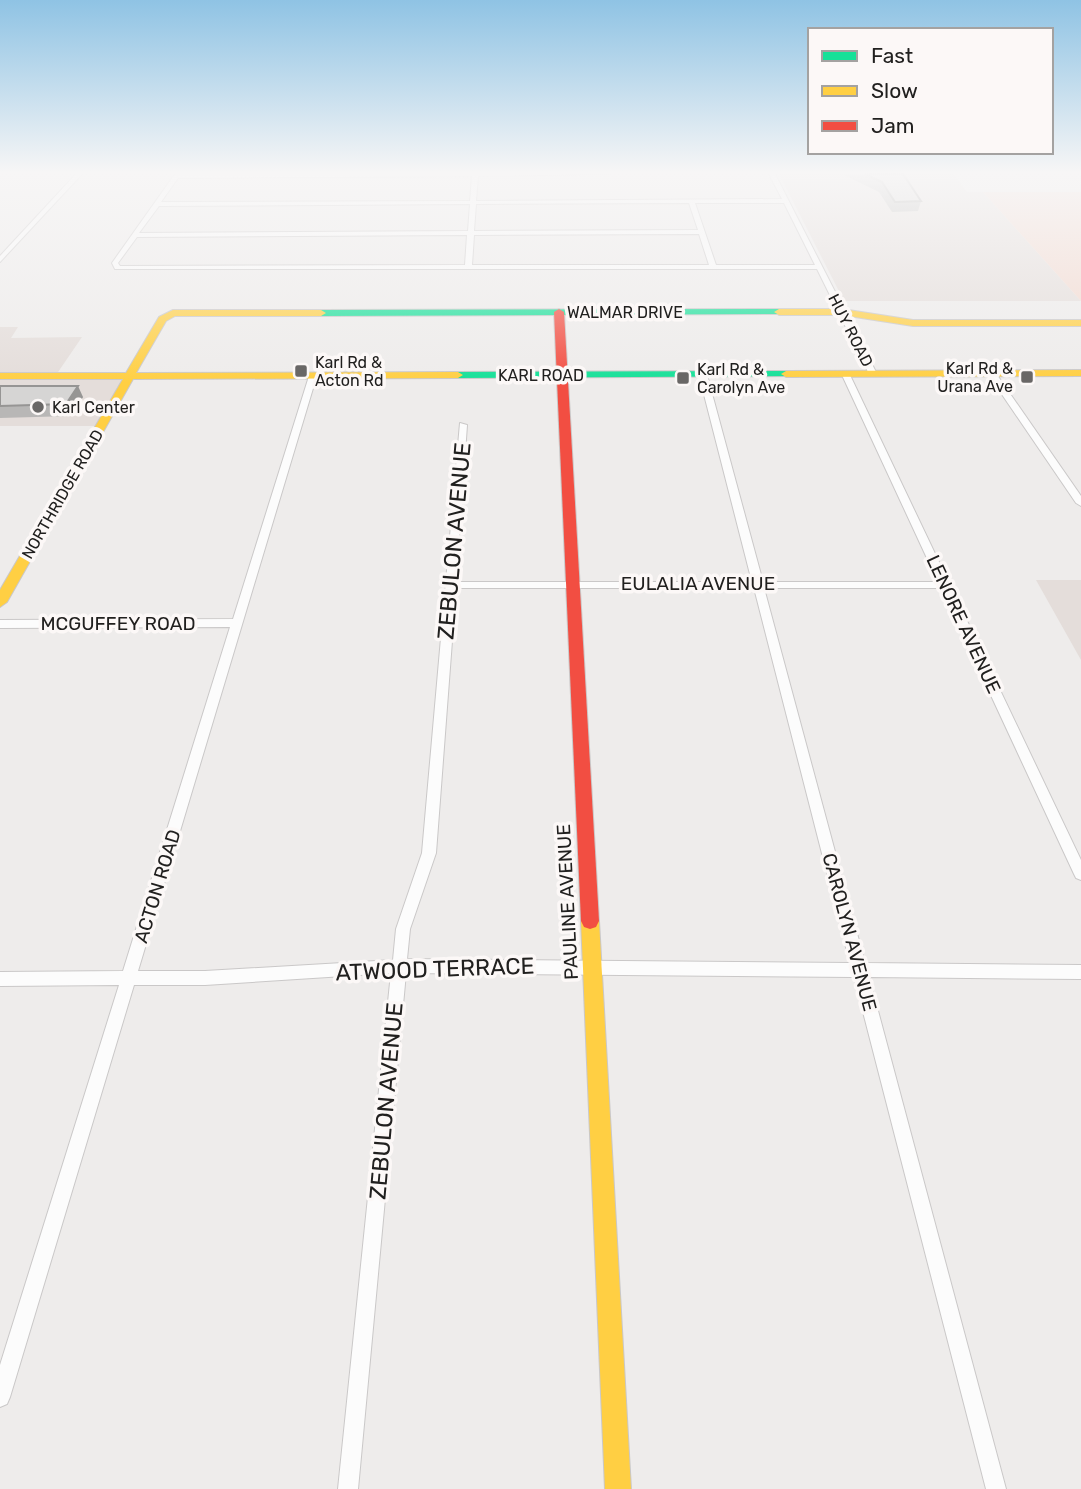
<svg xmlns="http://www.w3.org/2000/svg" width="1081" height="1489" font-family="Rubik,sans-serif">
  <rect width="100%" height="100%" fill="#eeeceb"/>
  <!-- built -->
  <g fill="#e4ddda">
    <polygon points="779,174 953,174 967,192 983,192 1081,301 844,301"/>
    <polygon points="0,327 18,327 11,338 82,337 56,375 130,375 100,426 0,426"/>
    <polygon points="1036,580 1081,580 1081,660"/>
  </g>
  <!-- green -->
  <polygon fill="#f3d9cf" points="983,192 1081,192 1081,301"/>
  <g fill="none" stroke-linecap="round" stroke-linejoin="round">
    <defs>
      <g id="street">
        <polygon points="76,174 82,174 0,262 0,256"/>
        <path d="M175 174H608L478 176 476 201 782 199 769 174H775L877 374 873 376 869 374 817 269H115L112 263ZM472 176 470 201 161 202 178 178ZM689 203 698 230 474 231 476 204ZM695 203H784L815 265H716ZM470 204 468 231 139 233 159 206ZM699 234 709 265H472L474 235ZM467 235 465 265 120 266 118 263 137 237Z"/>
        <polygon points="989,372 995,372 1081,496 1081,506 1076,503 988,374"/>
        <path d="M310 373 317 375 138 971H205L393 960 396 929 422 853 460 423 467 425 456 582H752L699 375 703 373 707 375 763 582H938L842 375 849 373 1081 860V880L1076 878 1074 874 941 588H764L865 963 1081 965V979L869 977 1006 1489H986L854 977 406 973 358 1489H338L391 973 205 985H134L10 1397 7 1404 0 1407V1365L119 985 0 986V972L123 971 230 627 0 628V620L233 619ZM456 588H754L850 963 407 959 410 929 436 853Z"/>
      </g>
      <g id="fast">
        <polygon points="779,309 782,310 782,314 321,316 316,313 321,310"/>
        <polygon points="786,371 791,374 790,376 458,378 453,375 458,372"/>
      </g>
      <g id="slow">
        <polygon points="842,309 913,320 1081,320 1081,326 913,326 842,315 779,315 774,312 779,309"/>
        <polygon points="173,310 321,310 326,313 321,316 175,316 166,321 136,373 458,372 463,375 458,378 133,379 7,602 0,607 0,590 123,379 0,379 0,373 126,373 159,317"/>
        <polygon points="1081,370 1081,376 786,377 781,374 786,371"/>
        <polygon points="590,913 596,915 599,921 631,1489 605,1489 581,921 584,915"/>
      </g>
      <polygon id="jam" points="559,309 564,312 599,921 596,927 590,929 584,927 581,921 554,312"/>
    </defs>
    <!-- street casing -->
    <use href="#street" stroke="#cac8c8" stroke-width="2"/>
    <!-- fast casing -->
    <use href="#fast" stroke="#cac8c8" stroke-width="2"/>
    <!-- slow casing -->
    <use href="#slow" stroke="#cac8c8" stroke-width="2"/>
    <!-- jam casing -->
    <use href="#jam" stroke="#cac8c8" stroke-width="2"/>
    <!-- street -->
    <use href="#street" fill="#fcfcfc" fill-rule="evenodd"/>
    <!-- fast -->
    <use href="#fast" fill="#16e098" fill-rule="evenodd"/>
    <!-- slow -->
    <use href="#slow" fill="#ffcf43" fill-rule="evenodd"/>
    <!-- jam -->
    <use href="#jam" fill="#f24e42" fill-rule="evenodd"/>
  </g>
  <!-- wall -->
  <g fill="#b8b7b6">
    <polygon points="842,174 903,174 921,201 918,211 892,212 879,192"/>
    <polygon points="0,386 83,397 71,416 0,418"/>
  </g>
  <!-- shaded-wall -->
  <polygon fill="#969594" points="78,386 83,397 71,416 66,404"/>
  <!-- building -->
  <g fill="#d6d5d4" stroke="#969594" stroke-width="2">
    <polygon points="865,174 903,174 921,201 895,202 882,182"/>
    <polygon points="0,386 78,386 66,404 0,406"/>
  </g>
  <!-- sky -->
  <linearGradient id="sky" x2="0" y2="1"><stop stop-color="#8fc3e4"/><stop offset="0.45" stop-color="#f7f6f6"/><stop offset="1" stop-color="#f7f6f6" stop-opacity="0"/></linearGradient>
  <rect width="1081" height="383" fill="url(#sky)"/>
  <!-- markers -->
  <g fill="#696766" stroke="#fcf8f7" stroke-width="2.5">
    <rect x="294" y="364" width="14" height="14" rx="3.5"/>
    <rect x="1020" y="370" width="14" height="14" rx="3.5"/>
    <rect x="676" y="371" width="14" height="14" rx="3.5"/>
    <circle cx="38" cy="407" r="7"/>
  </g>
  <g text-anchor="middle" stroke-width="7" stroke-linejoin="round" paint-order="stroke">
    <!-- far-street labels -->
    <g font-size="16" fill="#21201f" stroke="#fcf8f7">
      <text x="625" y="318">WALMAR DRIVE</text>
      <text transform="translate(851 330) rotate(63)" y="6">HUY ROAD</text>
      <text x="541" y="381">KARL ROAD</text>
      <text transform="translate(62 494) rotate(-60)" y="6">NORTHRIDGE ROAD</text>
    </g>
    <!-- far-poi labels -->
    <g font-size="16" fill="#21201f" stroke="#fcf8f7" text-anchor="start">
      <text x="315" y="368">Karl Rd &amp;<tspan x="315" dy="18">Acton Rd</tspan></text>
      <text x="1013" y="374" text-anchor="end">Karl Rd &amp;<tspan x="1013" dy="18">Urana Ave</tspan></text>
      <text x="697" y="375">Karl Rd &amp;<tspan x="697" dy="18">Carolyn Ave</tspan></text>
      <text x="52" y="413">Karl Center</text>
    </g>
    <!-- street labels -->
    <g font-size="19" fill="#21201f" stroke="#fcf8f7">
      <text x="698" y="590">EULALIA AVENUE</text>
      <text x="118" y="630">MCGUFFEY ROAD</text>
      <text transform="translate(964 624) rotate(65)" y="7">LENORE AVENUE</text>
      <text transform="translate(157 886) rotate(-73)" y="7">ACTON ROAD</text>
      <text transform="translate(567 902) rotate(-93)" y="7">PAULINE AVENUE</text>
      <text transform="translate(850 932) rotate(75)" y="7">CAROLYN AVENUE</text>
    </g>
    <!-- near-street labels -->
    <g font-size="23" fill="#21201f" stroke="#fcf8f7">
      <text transform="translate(454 541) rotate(-85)" y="8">ZEBULON AVENUE</text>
      <text transform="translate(435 969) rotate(-2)" y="8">ATWOOD TERRACE</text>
      <text transform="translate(386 1101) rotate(-85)" y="8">ZEBULON AVENUE</text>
    </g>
  </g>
  <!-- legend -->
  <rect x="808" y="28" width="245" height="126" fill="#fcf8f7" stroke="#a4a2a1" stroke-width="2"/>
  <rect x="822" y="51" width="35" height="10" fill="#16e098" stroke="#a4a2a1" stroke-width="2"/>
  <text x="871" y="63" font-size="21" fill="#21201f">Fast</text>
  <rect x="822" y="86" width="35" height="10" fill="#ffcf43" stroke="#a4a2a1" stroke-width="2"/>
  <text x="871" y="98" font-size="21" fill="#21201f">Slow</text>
  <rect x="822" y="121" width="35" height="10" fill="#f24e42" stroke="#a4a2a1" stroke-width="2"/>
  <text x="871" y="133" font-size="21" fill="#21201f">Jam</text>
</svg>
